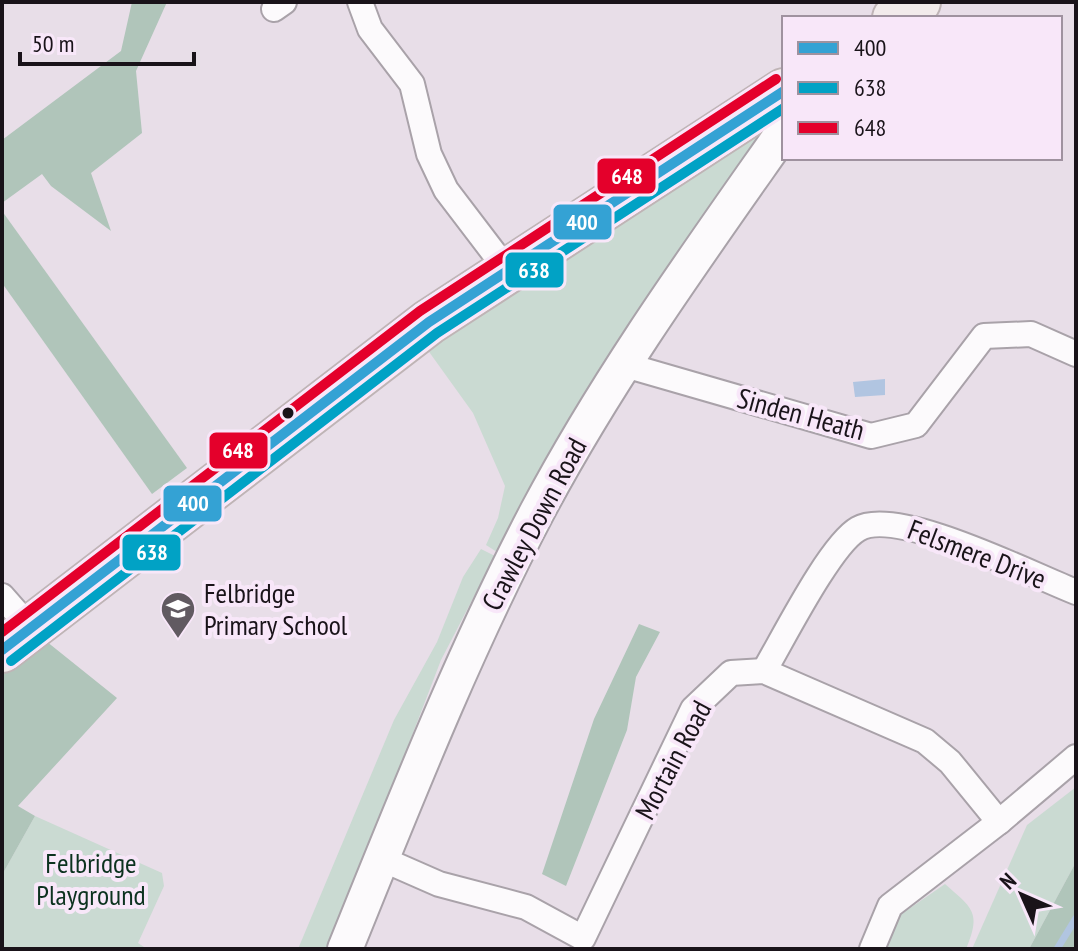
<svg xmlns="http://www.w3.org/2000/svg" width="1078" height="951" font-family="'PT Sans Narrow',sans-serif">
  <rect width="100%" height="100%" fill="#e8dee8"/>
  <!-- green -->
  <g fill="#cadad2">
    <polygon points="754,124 769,133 527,499 497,552 486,545 498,518 505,486 473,413 427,349 446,338 443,330"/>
    <polygon points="481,549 495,556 441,660 395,780 399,790 330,949 298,949 394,720 437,642 463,577"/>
    <polygon points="1076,787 1076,862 1029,949 972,949 1027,825"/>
    <polygon points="35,816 162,873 164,886 138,943 147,949 2,949 2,875"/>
    <path d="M945 884C972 908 982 912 966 949H886L900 915Z"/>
  </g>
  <!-- forest -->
  <g fill="#b0c5ba">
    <polygon points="132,2 167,2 136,71 142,133 91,173 111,231 51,186 42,174 2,203 2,140 121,51"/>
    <polygon points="2,211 187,468 152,494 2,283"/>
    <polygon points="639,624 660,632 636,677 627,730 566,886 542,874 594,719"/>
    <polygon points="31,629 117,698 18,806 35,816 2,875 2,650"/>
    <polygon points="1076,862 1076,949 1029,949"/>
  </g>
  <!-- water -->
  <polygon fill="#b1c5e1" points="885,379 885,395 855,397 853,382"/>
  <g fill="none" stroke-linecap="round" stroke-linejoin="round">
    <!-- stream -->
    <polyline stroke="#b1c5e1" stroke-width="7" points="1057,949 1076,918"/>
    <defs>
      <g id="street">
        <polyline points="360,2 370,29 412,84 429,154 446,190 507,270"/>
        <polyline points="274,9 284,2"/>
        <polyline points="625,365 871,436 916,425 984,336 1031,334 1076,354"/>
        <polyline points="2,596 31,629"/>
        <path d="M764 671C783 639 830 545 858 529 897 506 1032 575 1076 592"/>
        <polyline points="999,822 1076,757"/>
        <polyline points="382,859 439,884 526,907 583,938 693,709 731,673 764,671 925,741 950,762 999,822 890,906 872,949"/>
      </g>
      <path id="secondary" d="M345 949C405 801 463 653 537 512 608 378 697 255 784 131"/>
      <g id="highway">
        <polyline points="895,18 918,2"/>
        <polyline points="2,650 429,322 784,91"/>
      </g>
    </defs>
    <!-- street casing -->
    <use href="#street" stroke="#a9a2a9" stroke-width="28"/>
    <!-- secondary casing -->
    <use href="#secondary" stroke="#a9a2a9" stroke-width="38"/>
    <!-- highway casing -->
    <use href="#highway" stroke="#bfb4b6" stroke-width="48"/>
    <!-- street -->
    <use href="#street" stroke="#fcfafc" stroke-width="24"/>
    <!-- secondary -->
    <use href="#secondary" stroke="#fcfafc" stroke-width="34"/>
    <!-- highway -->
    <use href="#highway" stroke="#f2ebeb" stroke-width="44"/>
    <defs>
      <polyline id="bus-1" points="2,650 429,322 784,91"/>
      <polyline id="bus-2" points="11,661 437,333 784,108"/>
      <polyline id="bus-3" points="2,632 420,311 776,79"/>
    </defs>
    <!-- bus-1 casing -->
    <use href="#bus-1" stroke="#f8e7f9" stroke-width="16"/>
    <!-- bus-2 casing -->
    <use href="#bus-2" stroke="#f8e7f9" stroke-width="16"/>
    <!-- bus-3 casing -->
    <use href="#bus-3" stroke="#f8e7f9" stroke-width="16"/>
    <!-- bus-1 -->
    <use href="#bus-1" stroke="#34a2d4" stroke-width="10"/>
    <!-- bus-2 -->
    <use href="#bus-2" stroke="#01a2c5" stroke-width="10"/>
    <!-- bus-3 -->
    <use href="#bus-3" stroke="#e4002b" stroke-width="10"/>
  </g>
  <!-- icons -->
  <defs>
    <symbol id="school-pin" viewBox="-11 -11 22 30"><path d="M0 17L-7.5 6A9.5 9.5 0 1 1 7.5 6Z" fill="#615a61" stroke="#f8e7f9"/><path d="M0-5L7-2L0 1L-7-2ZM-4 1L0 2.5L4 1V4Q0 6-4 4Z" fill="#fff"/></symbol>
  </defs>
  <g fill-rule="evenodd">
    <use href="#school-pin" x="158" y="589" width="40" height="54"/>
  </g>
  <!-- markers -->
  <circle fill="#191319" stroke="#f8e7f9" stroke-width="3" cx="288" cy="413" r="7"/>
  <g text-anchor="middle" stroke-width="8" stroke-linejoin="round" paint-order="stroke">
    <!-- street labels -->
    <g font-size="28" fill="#191319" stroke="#f8e7f9">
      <text transform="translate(801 414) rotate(15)" y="10">Sinden Heath</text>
      <text transform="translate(534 524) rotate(-62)" y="10">Crawley Down Road</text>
      <text transform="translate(977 554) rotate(21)" y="10">Felsmere Drive</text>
      <text transform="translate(673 760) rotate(-62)" y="10">Mortain Road</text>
    </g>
    <!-- poi labels -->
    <g font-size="28" fill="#191319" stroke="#f8e7f9" text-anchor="start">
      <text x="204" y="603">Felbridge<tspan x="204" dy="32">Primary School</tspan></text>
    </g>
    <!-- park labels -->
    <g font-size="28" fill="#0c321f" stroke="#f8e7f9">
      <text x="91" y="873">Felbridge<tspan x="91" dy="32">Playground</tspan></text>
    </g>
  </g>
  <g stroke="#f8e7f9" stroke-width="3">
    <rect x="596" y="157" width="61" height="38" rx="8" fill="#e4002b"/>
    <rect x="552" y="203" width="61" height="38" rx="8" fill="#34a2d4"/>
    <rect x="504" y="251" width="61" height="38" rx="8" fill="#01a2c5"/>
    <rect x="208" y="431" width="61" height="39" rx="8" fill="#e4002b"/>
    <rect x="162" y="484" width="61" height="39" rx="8" fill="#34a2d4"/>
    <rect x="121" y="533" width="61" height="39" rx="8" fill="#01a2c5"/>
  </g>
  <g font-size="22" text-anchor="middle" font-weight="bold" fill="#fff">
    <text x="627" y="184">648</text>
    <text x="582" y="230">400</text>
    <text x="534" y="278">638</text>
    <text x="238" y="458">648</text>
    <text x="193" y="511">400</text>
    <text x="152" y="560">638</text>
  </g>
  <!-- border -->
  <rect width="1078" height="951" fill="none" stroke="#191319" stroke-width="8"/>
  <!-- legend -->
  <rect x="782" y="16" width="280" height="144" fill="#f8e7f9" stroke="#9f929f" stroke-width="2"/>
  <rect x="798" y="42" width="40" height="12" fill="#34a2d4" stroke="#9f929f" stroke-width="2"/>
  <text x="854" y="56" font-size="24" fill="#191319">400</text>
  <rect x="798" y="82" width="40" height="12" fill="#01a2c5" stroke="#9f929f" stroke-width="2"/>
  <text x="854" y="96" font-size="24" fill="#191319">638</text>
  <rect x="798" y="122" width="40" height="12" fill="#e4002b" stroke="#9f929f" stroke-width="2"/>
  <text x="854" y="136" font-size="24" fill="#191319">648</text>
  <!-- north arrow -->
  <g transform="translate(1022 895) rotate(315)" stroke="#f8e7f9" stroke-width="6" paint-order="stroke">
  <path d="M0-6L14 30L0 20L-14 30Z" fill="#191319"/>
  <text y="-12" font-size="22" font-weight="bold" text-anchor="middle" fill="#191319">N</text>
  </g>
  <!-- scale -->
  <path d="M20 52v12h174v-12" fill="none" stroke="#191319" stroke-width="4"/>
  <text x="32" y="52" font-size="24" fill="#191319" stroke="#f8e7f9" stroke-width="6" paint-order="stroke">50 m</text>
</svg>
